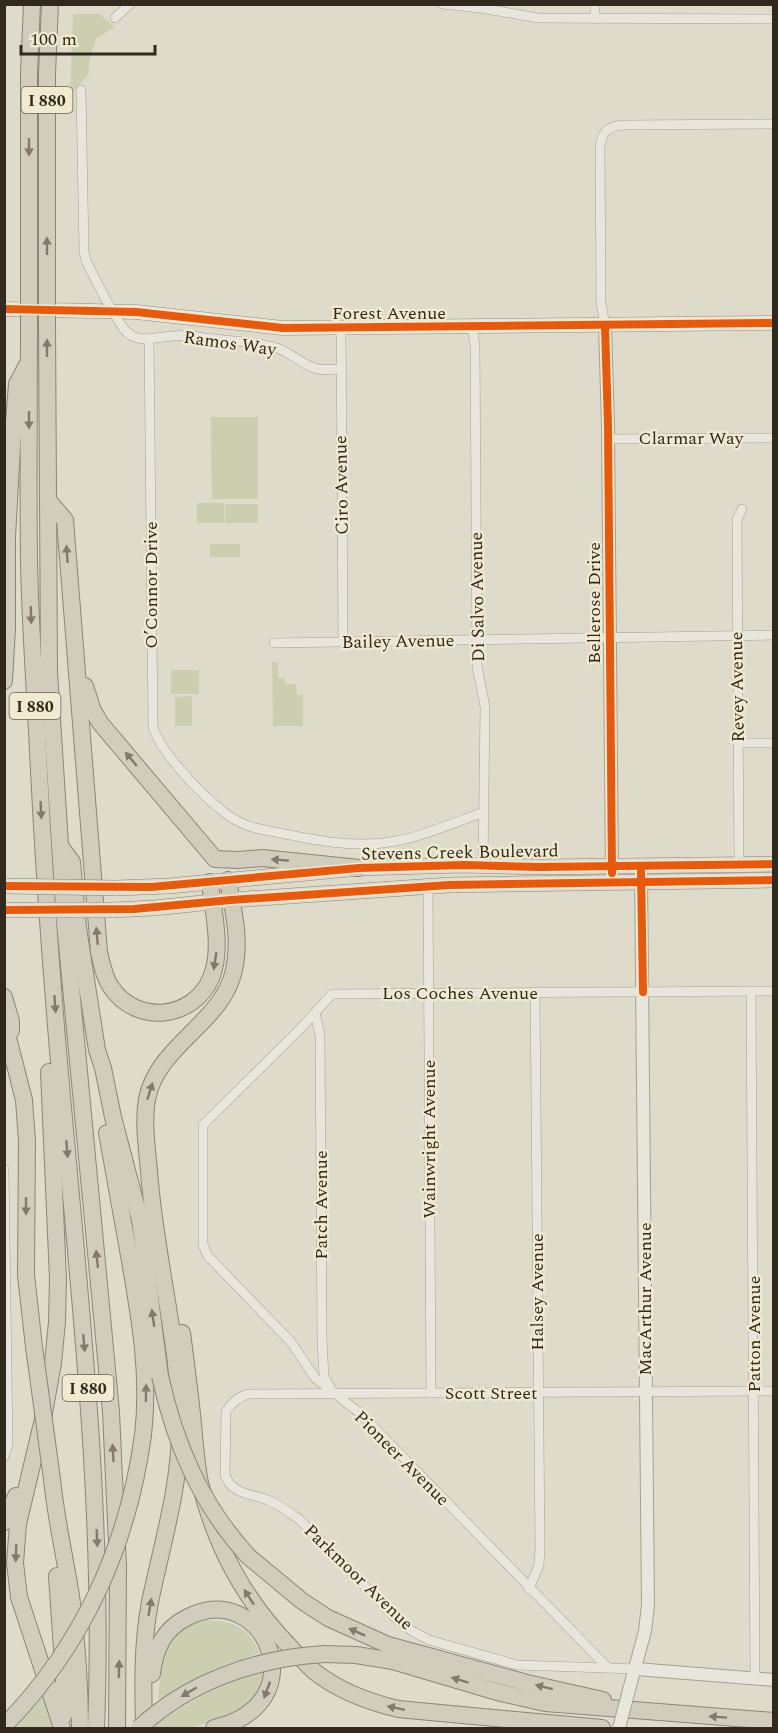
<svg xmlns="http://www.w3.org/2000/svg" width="778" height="1733" font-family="Spectral,serif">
  <rect width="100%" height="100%" fill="#dfdbcb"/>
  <!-- green -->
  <g fill="#cbceaf">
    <polygon points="73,14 100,14 115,27 96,39 89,62 89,73 70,97"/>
    <polygon points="211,417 258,417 258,499 212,499"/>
    <rect x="197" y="503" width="27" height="20"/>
    <rect x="225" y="504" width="33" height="19"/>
    <rect x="210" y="544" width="30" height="13"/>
    <polygon points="272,662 278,662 278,678 285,678 285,684 296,684 297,695 303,695 303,726 273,726"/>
    <rect x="171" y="670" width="28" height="24"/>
    <polygon points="192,696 192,726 175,726 175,697"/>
    <path d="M202 1620C232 1621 246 1624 260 1653L213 1669 158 1700C161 1675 161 1644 184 1629 189 1625 196 1623 202 1620Z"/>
    <path d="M264 1671 258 1694 248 1707 224 1718 189 1728H155V1726C189 1701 223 1682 264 1671Z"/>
    <polygon points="46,1693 53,1728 13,1728 15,1726"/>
  </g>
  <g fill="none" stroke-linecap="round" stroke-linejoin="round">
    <defs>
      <g id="minor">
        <polyline points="442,4 481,8 538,18 774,19"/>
        <polyline points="115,18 130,4"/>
        <polyline points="595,19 595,4"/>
        <polyline points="81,90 84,251 86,261 105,298"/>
        <path d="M120 323C133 347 152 337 173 336 183 335 194 336 205 338 227 341 252 341 274 347 289 351 300 363 314 368 323 371 333 369 342 369"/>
        <path d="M605 325 601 303 600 147C602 131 608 126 624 125L774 124"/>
        <polyline points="472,327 475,345 477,666 485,707 483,866"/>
        <polyline points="341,329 343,641"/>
        <path d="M149 339 153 726C159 752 204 797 225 813 234 820 244 825 255 828 301 837 350 850 396 841 422 837 458 821 484 812"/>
        <polyline points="609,439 774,438"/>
        <polyline points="274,643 774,635"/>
        <polyline points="738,743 774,743"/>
        <polyline points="739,865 737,520 742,509"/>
        <polyline points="428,886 431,1393"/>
        <polyline points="751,991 755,1678"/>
        <polyline points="315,1013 320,1035 322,1340 324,1377 330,1387"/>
        <polyline points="4,1169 8,1444 4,1457"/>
        <polyline points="529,1589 539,1565 540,1549 535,992"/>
        <polyline points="608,1668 361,1414 315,1378 291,1342 207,1255 203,1244 203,1125 301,1028 332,994 774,991"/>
        <path d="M636 1669 517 1665 429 1640 412 1631 397 1619 300 1520C289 1512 280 1505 268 1500 250 1493 232 1495 225 1475L226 1412C232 1402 237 1398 248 1394L774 1391"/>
      </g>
      <g id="tertiary">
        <polyline points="605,325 608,426 612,875"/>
        <polyline points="636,1669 774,1680"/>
        <polyline points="629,1690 645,1631 648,1605 641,873"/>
      </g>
      <polyline id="secondary" points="4,309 136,312 283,328 774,323"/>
      <g id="primary">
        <polyline points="116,888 169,886 359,868 464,865 539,867 774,864"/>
        <polyline points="112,910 154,908 231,900 449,885 774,880"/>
      </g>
      <g id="motorway">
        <polyline points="29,296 29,73 32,4"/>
        <polyline points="47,296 47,74 50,4"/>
        <path d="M29 320C29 401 28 481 29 561 30 618 34 675 37 731 42 838 49 944 58 1050 77 1276 105 1501 96 1728"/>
        <polyline points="47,321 49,672 65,923 111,1412 118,1566 117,1728"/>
        <path d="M48 500 65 520 99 952C102 964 104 977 111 987 136 1025 193 1020 211 978 223 949 213 912 210 882"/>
        <polyline points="4,681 7,628 7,537 12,447 17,384 27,365"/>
        <polyline points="85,686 93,711 101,724 215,859 238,860 262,858 359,868"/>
        <polyline points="60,846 72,862 78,928 97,1050 103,1068 113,1117 140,1220 160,1376"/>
        <polyline points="4,997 11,1021 11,1031"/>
        <polyline points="4,1022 24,1100 27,1141 26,1275 34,1347"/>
        <polyline points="49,1072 58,1279 57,1322 53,1363 43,1419 18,1524 15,1563 19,1597 62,1728"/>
        <path d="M107 1133C115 1176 122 1218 130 1261 140 1319 150 1376 143 1435"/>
        <path d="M182 1333C186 1363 190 1393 193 1424 195 1443 196 1464 200 1483 216 1548 245 1601 292 1649 300 1657 307 1665 315 1672 339 1691 369 1702 398 1709L602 1728"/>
        <path d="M52 1479C56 1521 66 1561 72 1603 77 1645 80 1686 80 1728"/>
        <polyline points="4,1522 16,1496"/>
        <polyline points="249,1557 302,1601 328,1618 388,1645 527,1683 603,1700"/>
        <polyline points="57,1576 64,1679 64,1715"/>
        <polyline points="325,1654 356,1655 393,1661 501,1693 545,1703 774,1721"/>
        <path d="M152 1674C155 1649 163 1630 186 1618 263 1576 320 1704 214 1728"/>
        <path d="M144 1728C143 1686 142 1644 150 1602 162 1544 180 1487 180 1428 180 1342 155 1257 149 1171 147 1148 143 1122 147 1099 158 1044 223 1023 234 970 241 939 233 910 228 880"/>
      </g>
    </defs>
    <!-- minor casing -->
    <use href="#minor" stroke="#a4a094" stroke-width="10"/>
    <!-- tertiary casing -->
    <use href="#tertiary" stroke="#a4a094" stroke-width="14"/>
    <!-- secondary casing -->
    <use href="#secondary" stroke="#948f84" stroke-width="15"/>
    <!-- primary casing -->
    <use href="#primary" stroke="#8a857b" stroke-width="16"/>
    <!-- motorway casing -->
    <use href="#motorway" stroke="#8a857b" stroke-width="18"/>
    <!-- minor -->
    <use href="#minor" stroke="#e8e5dc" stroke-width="9"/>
    <!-- tertiary -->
    <use href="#tertiary" stroke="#e8e5dc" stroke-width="12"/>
    <!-- secondary -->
    <use href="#secondary" stroke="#e8e5dc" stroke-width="14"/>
    <!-- primary -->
    <use href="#primary" stroke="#dfdbce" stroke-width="15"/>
    <!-- motorway -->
    <use href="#motorway" stroke="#d1ccbc" stroke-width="16"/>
    <defs>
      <polyline id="minor-bridge" points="105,298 120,323"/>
      <polyline id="tertiary-bridge" points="619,1728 629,1690"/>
      <g id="primary-bridge">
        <polyline points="4,886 116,888"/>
        <polyline points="4,910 112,910"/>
      </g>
      <g id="motorway-bridge">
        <polyline points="47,296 47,321"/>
        <polyline points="29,320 29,296"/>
        <polyline points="34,1347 52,1479"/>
        <path d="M160 1376C175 1444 201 1505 249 1557"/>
        <path d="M4 1726C83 1646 128 1545 143 1435"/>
        <path d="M139 1728C190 1681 256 1658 325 1654"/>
      </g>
    </defs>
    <!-- minor-bridge casing -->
    <use href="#minor-bridge" stroke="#a4a094" stroke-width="10" stroke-linecap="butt"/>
    <!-- tertiary-bridge casing -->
    <use href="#tertiary-bridge" stroke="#a4a094" stroke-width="14" stroke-linecap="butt"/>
    <!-- primary-bridge casing -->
    <use href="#primary-bridge" stroke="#8a857b" stroke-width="16" stroke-linecap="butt"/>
    <!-- motorway-bridge casing -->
    <use href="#motorway-bridge" stroke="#8a857b" stroke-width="18" stroke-linecap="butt"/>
    <!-- minor-bridge -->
    <use href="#minor-bridge" stroke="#e8e5dc" stroke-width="9"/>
    <!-- tertiary-bridge -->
    <use href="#tertiary-bridge" stroke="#e8e5dc" stroke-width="12"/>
    <!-- primary-bridge -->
    <use href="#primary-bridge" stroke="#dfdbce" stroke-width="15"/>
    <!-- motorway-bridge -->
    <use href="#motorway-bridge" stroke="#d1ccbc" stroke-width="16"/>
    <defs>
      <g id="cycleway">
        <polyline points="4,309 136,312 283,328 774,323"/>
        <polyline points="605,325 608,426 612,873"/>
        <polyline points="641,872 643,992"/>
        <polyline points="4,886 151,887 359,868 464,865 539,867 774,864"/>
        <polyline points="4,910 134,909 231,900 449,885 774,880"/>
      </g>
    </defs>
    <!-- cycleway casing -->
    <use href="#cycleway" stroke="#f0ead1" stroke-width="11"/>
    <!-- cycleway -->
    <use href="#cycleway" stroke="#e8590c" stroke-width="8"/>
  </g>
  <!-- one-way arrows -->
  <defs><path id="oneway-solid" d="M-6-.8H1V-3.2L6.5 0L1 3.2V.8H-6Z" transform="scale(1.5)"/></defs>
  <g fill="#817a6d">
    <use href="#oneway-solid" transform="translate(29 147) rotate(90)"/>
    <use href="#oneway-solid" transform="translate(47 246) rotate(-90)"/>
    <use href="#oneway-solid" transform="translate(47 348) rotate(-90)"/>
    <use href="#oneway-solid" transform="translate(29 420) rotate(90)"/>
    <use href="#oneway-solid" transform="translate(67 554) rotate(-94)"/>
    <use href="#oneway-solid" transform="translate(31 615) rotate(88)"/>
    <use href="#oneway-solid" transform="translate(131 759) rotate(-130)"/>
    <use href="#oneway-solid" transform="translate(41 810) rotate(87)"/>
    <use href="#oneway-solid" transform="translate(280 860) rotate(-176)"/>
    <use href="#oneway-solid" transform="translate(97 936) rotate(-95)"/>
    <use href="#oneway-solid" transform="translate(215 961) rotate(99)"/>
    <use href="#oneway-solid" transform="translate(55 1004) rotate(86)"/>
    <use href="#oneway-solid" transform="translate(150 1091) rotate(-72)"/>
    <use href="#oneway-solid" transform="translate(67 1149) rotate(85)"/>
    <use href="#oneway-solid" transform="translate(26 1206) rotate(90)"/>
    <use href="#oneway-solid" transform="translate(97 1259) rotate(-96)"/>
    <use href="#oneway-solid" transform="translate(153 1318) rotate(-98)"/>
    <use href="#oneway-solid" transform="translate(84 1343) rotate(85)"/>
    <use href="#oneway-solid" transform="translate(146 1393) rotate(-89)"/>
    <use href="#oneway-solid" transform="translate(113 1453) rotate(-93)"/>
    <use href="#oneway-solid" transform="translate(97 1538) rotate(88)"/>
    <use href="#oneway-solid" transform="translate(16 1553) rotate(92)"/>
    <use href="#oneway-solid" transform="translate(249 1597) rotate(-123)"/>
    <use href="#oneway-solid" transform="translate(150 1607) rotate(-80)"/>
    <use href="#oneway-solid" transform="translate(357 1632) rotate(-156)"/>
    <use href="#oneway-solid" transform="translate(119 1669) rotate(-89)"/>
    <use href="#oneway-solid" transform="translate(460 1680) rotate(-163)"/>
    <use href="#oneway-solid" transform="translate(544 1687) rotate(-166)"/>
    <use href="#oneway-solid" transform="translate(267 1690) rotate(110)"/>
    <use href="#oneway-solid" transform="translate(189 1692) rotate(150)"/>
    <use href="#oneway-solid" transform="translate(396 1708) rotate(-168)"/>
    <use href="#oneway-solid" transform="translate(718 1717) rotate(-176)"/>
  </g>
  <g text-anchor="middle" stroke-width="4.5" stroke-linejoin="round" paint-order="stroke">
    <!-- shield labels -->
    <g fill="#f0ead1" stroke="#6a6354" stroke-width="1.5">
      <rect x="21.5" y="87" width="51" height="26" rx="4.5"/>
      <rect x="9.5" y="693" width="51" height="26" rx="4.5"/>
      <rect x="62.5" y="1375" width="51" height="26" rx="4.5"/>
    </g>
    <g font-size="16" font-weight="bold" fill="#31291e">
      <text x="47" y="106">I 880</text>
      <text x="35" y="712">I 880</text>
      <text x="88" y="1394">I 880</text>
    </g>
    <!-- street labels -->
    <g font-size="18" fill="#31291e" stroke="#f0ead1">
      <text x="389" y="319">Forest Avenue</text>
      <text transform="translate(230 343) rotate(8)" y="6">Ramos Way</text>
      <text x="691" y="444">Clarmar Way</text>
      <text transform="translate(341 485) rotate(-91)" y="6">Ciro Avenue</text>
      <text transform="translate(151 585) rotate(-90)" y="6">O’Connor Drive</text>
      <text transform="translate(477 597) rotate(-91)" y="6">Di Salvo Avenue</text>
      <text transform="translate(594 603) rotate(-90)" y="6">Bellerose Drive</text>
      <text transform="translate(398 641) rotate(-1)" y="6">Bailey Avenue</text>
      <text transform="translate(737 687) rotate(-91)" y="6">Revey Avenue</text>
      <text transform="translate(460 852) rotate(-1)" y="6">Stevens Creek Boulevard</text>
      <text x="460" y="999">Los Coches Avenue</text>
      <text transform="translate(429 1139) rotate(-90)" y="6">Wainwright Avenue</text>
      <text transform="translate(321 1205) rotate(-90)" y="6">Patch Avenue</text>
      <text transform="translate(537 1292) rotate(-90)" y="6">Halsey Avenue</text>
      <text transform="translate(645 1299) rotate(-90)" y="6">MacArthur Avenue</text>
      <text transform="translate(754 1334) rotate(-90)" y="6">Patton Avenue</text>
      <text x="491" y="1399">Scott Street</text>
      <text transform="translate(402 1458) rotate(45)" y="6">Pioneer Avenue</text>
      <text transform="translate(359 1577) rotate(44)" y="6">Parkmoor Avenue</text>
    </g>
  </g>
  <!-- border -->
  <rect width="778" height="1733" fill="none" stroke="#31291e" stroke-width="12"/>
  <!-- scale -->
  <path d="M21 45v9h134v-9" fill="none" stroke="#31291e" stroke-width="3"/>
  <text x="30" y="45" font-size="18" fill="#31291e" stroke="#f0ead1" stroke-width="4.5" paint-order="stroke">100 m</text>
</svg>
